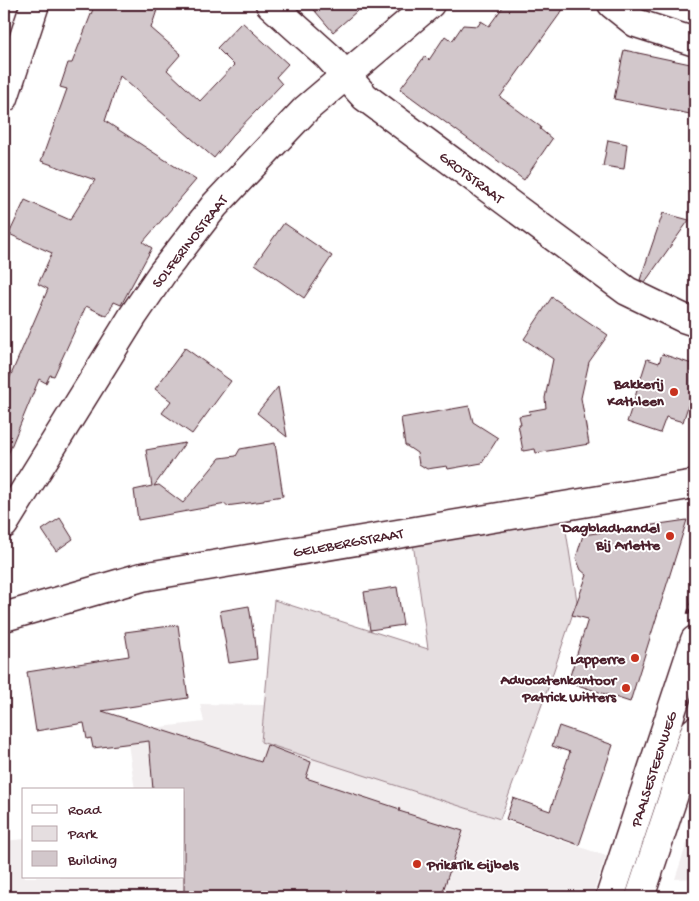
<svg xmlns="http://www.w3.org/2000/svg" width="699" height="901" font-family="'Gochi Hand',sans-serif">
  <rect width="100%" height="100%" fill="#fff"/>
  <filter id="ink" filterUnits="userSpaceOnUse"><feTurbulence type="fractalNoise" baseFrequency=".02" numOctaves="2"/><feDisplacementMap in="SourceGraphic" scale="10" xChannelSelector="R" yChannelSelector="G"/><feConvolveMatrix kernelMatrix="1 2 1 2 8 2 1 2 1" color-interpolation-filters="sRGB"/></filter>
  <g filter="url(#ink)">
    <!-- built -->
    <g fill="#f2eeef">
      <polygon points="200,704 264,705 262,742 500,819 606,856 592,897 4,897 4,841 24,839 24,877 184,877 184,790 135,790 126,731 204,722"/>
      <polygon points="695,819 695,878 675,879"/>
    </g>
    <!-- green -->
    <polygon fill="#e5dee0" stroke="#987e86" points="564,518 577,601 548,688 500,819 261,742 274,600 428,649 413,543"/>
    <!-- building -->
    <g fill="#d2c7cb" stroke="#4a1f2b">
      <polygon points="95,4 159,4 151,28 181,54 167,70 200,101 234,65 217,48 242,22 288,64 276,77 282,84 232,136 214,158 120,76 105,121 196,180 143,242 152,248 121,305 114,302 107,316 86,306 54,376 50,375 46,383 39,379 4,464 4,391 48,289 38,284 52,253 9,234 25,200 70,220 95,180 41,161 67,89 60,87 68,63 72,63"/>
      <polygon points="309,4 365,4 333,32"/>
      <polygon points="505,4 567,4 500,97 541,127 540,129 552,139 524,180 400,89 425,56 429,60 445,36 452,41 463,25 478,26 481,21 489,26"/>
      <polygon points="624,50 695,65 695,115 614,99"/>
      <polygon points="608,140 627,144 624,169 603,166"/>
      <polygon points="663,213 689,220 645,282 640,280"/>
      <polygon points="284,223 332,256 304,298 255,264"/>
      <polygon points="552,297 608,335 589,362 581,398 589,444 536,453 535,449 523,451 518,424 521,424 519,416 530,414 529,411 546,408 545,398 553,359 524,339"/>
      <polygon points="185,348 231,381 192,434 162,413 171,401 155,389"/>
      <polygon points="662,354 692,364 690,373 695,375 695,384 683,422 666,417 660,433 627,422 647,359 659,363"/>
      <polygon points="278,387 287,437 257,413"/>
      <polygon points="469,406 473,422 498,438 482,463 448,469 447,466 427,469 419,464 417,453 405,445 401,418"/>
      <polygon points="185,443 154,486 159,485 183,503 220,458 236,456 240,449 275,443 283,496 264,499 264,501 226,506 226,504 138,520 134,490 152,486 146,450"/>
      <polygon points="60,518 73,539 56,551 42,530"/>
      <polygon points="687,520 630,702 568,682 588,619 572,615 587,575 581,570 576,558 583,535"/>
      <polygon points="397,587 403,625 370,630 364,592"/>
      <polygon points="249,606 254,637 255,637 257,659 229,663 220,611"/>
      <polygon points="178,625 188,698 102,711 261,762 267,745 311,762 306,778 400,809 399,811 463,831 441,897 184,897 184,790 153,790 149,741 93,748 91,738 87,739 84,723 36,731 27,672 129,656 125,632"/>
      <polygon points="559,726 613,745 579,845 506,819 513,798 550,811 570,752 552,746"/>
    </g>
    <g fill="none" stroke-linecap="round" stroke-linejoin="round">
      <defs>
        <g id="minor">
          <polyline points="270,4 328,56 365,97 627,291 683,318 695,322"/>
          <polyline points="612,4 636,23 695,42"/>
          <polyline points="4,98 35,4"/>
          <polyline points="4,524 133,316 163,272 215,205 306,109 430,4"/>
          <polyline points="4,617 142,577 695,484"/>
        </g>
        <g id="major">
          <polyline points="610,897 695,640"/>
          <polyline points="640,897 695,731"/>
        </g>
      </defs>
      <!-- minor casing -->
      <use href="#minor" stroke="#4a1f2b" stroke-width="31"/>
      <!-- major casing -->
      <use href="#major" stroke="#4a1f2b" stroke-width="31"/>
      <!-- path -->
      <polyline stroke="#4a1f2b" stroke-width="3" stroke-dasharray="5 4" stroke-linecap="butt" points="688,614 695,593"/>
      <!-- minor -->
      <use href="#minor" stroke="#fff" stroke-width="28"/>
      <!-- major -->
      <use href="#major" stroke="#fff" stroke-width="28"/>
    </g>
  </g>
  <!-- markers -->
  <g fill="#c8321e" stroke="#fff" stroke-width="2">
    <circle cx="674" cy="392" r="5"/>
    <circle cx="670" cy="536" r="5"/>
    <circle cx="635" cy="658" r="5"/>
    <circle cx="626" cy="688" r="5"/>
    <circle cx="417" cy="864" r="5"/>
  </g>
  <g text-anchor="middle" stroke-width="4" stroke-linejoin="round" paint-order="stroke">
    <!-- street labels -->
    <g font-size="15" fill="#4a1f2b" stroke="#fff">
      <text transform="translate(472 177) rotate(37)" y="5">GROTSTRAAT</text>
      <text transform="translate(189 241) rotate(-52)" y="5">SOLFERINOSTRAAT</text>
      <text transform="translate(348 542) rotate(-10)" y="5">GELEBERGSTRAAT</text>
      <text transform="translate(653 769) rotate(-72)" y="5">PAALSESTEENWEG</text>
    </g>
    <!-- poi labels -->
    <g font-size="15" font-weight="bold" fill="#4a1f2b" stroke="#fff" text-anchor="end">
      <text x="664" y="388">Bakkerij<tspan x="664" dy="17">Kathleen</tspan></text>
      <text x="660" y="532">Dagbladhandel<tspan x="660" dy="17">Bij Arlette</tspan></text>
      <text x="625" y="663">Lapperre</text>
      <text x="616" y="684">Advocatenkantoor<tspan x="616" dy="17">Patrick Witters</tspan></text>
      <text x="427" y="869" text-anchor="start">Prik&amp;Tik Gijbels</text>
    </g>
  </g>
  <!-- margin -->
  <rect width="699" height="901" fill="none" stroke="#fff" stroke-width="20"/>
  <rect x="10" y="10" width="679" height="881" fill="none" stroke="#4a1f2b" stroke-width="2" filter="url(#ink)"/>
  <!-- legend -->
  <rect x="22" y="788" width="162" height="90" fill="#ffffff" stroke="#b7a5aa"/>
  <rect x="32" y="805" width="25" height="8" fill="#ffffff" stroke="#b7a5aa"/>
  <text x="68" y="814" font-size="15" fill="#4a1f2b">Road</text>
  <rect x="32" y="826" width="25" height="15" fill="#e5dee0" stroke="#b7a5aa"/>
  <text x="68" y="838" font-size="15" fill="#4a1f2b">Park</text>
  <rect x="32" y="851" width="25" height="15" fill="#d2c7cb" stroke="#b7a5aa"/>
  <text x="68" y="864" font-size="15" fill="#4a1f2b">Building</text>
</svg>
